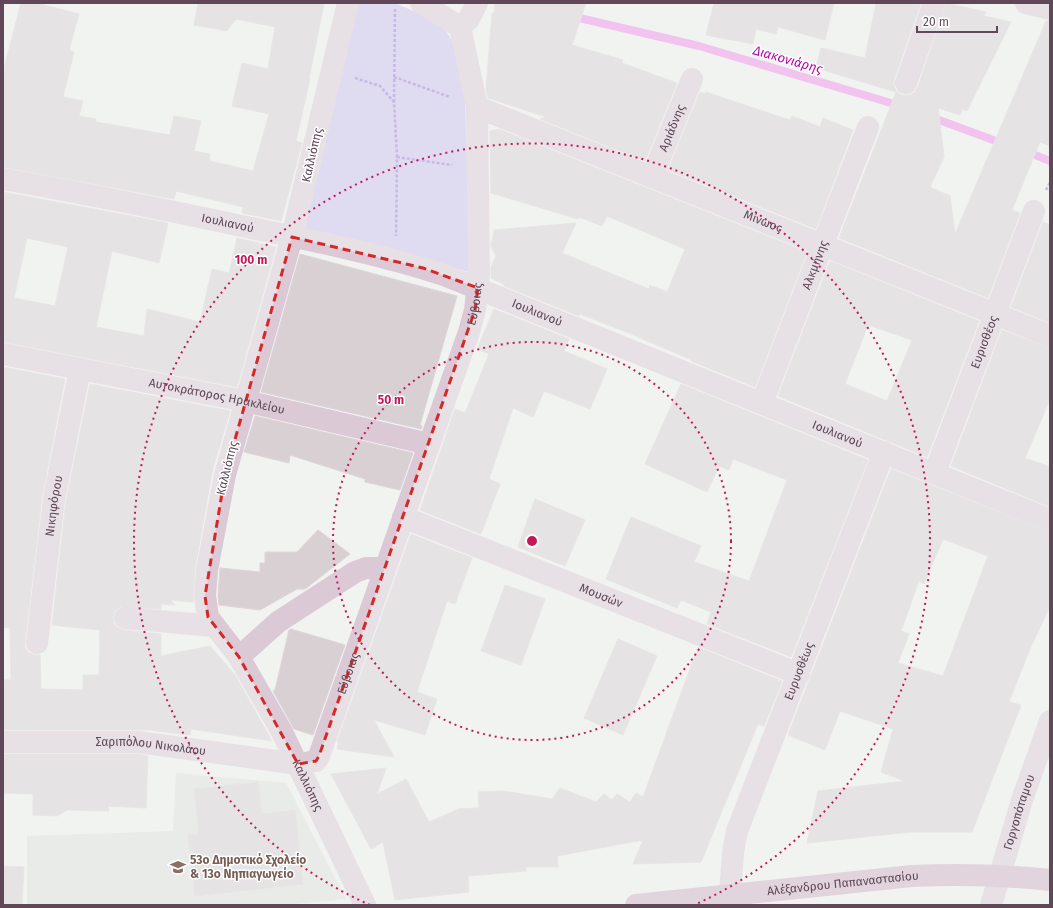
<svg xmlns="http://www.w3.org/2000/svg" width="1053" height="908" font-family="'Fira Sans',sans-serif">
  <rect width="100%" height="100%" fill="#f1f3f1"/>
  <!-- education -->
  <polygon fill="#e1e2df" points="176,773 286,783 346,899 286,905 27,905 27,836 173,831"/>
  <!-- green -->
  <polygon fill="#cbbff2" points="356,3 395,3 441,23 464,60 470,272 300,231"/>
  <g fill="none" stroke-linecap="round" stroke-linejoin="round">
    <!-- stream -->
    <g stroke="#f18aea" stroke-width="8">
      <polyline points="571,16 699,46 901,106"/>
      <polyline points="931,117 1004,144"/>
      <polyline points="1025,151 1050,161"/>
    </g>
  </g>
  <!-- building -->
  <g fill="#d9d0d4" stroke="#ddd5d8" fill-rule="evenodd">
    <polygon points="21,3 37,3 79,14 69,50 74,52 63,97 83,101 79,116 96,119 96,122 170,135 174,116 201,121 194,151 210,154 210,161 253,171 269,114 232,106 242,63 268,69 275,27 236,19 227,31 194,25 198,3 324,3 309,79 310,79 296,141 302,143 281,221 242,213 243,207 176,191 174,199 3,167 3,72"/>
    <polygon points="495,3 586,3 572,45 623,60 622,63 677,83 645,161 540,119 546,117 488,98 486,89 492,13 494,13"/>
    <polygon points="714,3 834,3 825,40 778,27 776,34 756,29 753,44 706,35"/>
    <polygon points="876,3 921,3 894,79 894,86 896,91 902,95 909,95 914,93 918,87 946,3 986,12 984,16 1011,22 967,111 962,109 960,115 938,108 944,157 930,187 950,196 955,234 1046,21 1050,21 1050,146 1040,142 1012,210 1020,213 988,298 839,238 896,92 816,68 821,48 865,58"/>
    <polygon points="700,92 705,94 706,92 790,120 792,116 820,127 823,118 853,130 816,229 668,170"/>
    <polygon points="499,129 807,252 755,387 691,361 692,360 629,333 580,314 579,316 504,286 504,284 491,278 491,267 496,256 491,246 494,230 576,223 562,253 649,289 650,285 667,292 685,249 607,216 602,226 579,217 578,219 491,193 490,131"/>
    <path d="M3 192 168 223 159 263 112 251 96 327 144 336 147 309 200 322 212 269 229 273 237 238 276 247 237 387 3 342ZM27 238 68 247 55 306 14 298Z"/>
    <polygon points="1043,222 1050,225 1050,323 1011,307"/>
    <polygon points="300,254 457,296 420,425 422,426 421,429 261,392"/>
    <path d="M830 261 979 321 927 457 778 396ZM868 325 912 340 887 401 845 384Z"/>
    <polygon points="494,309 569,339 564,351 607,369 590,409 544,391 533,417 513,408 489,479 500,484 481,534 420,510 455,409 465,413 489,354 477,349"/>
    <polygon points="1002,330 1050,348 1050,399 1025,458 1050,467 1050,507 951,466"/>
    <polygon points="3,367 65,379 42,497 25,642 25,648 29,653 35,655 40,655 41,689 83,690 83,675 99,675 100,630 52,625 66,501 90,384 230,411 213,468 195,568 193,602 170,600 175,605 161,604 161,609 120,607 115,611 113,617 114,624 118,628 124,630 161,634 161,656 210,646 235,675 272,741 191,729 190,735 150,730 3,730 3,680 11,680 10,628 3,627"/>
    <polygon points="681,384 868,460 791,657 707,624 711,612 681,600 677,608 606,579 631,517 701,546 694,562 749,581 787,480 733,459 729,470 719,466 707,492 645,464"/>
    <polygon points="255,416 413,453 400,490 365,482 365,479 290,455 289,463 244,452"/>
    <path d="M891 469 1050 532V606L1030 649 1009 702 1021 705 972 832H911L807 843 818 791 905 781 881 772 893 729 840 711 825 750 788 735ZM943 539 988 556 943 676 898 663 909 634 901 631 919 581 924 584Z"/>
    <polygon points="535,499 585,520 565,566 518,547"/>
    <polygon points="318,530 350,554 305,589 297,589 260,610 219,605 218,596 220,568 260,572 260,563 265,563 265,552 297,552"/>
    <polygon points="411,534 472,558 455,604 447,601 417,692 437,699 425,735 374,720 394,757 337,749 339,742 337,742"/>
    <polygon points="505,585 545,599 521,665 481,651"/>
    <polygon points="291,629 345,645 313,735 294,729 273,691 275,690 289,630"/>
    <polygon points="618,639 657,656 623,735 584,718"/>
    <polygon points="698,647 782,681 764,726 758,724 701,862 633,864 643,840 557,856 558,867 526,867 526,871 468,876 469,892 395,900 383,842 371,849 331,774 386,768 377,794 406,779 429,822 459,809 479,808 478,792 503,791 552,799 560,788 596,802 604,794 612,800 617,794 630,802 636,793 643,797"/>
    <polygon points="3,754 137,754 148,756 146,808 108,806 109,811 67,810 57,816 33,815 33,794 3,793"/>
    <polygon points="258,782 262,814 295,810 303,884 195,896 188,835 199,834 194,789"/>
    <polygon points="3,866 24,867 22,905 3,905"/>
  </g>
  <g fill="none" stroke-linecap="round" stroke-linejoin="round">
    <!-- path -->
    <g stroke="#9674d2" stroke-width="2.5" stroke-dasharray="3 2" stroke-linecap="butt">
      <polyline points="394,77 450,97"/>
      <polyline points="355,78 380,86 394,102 397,157 396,236"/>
      <polyline points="394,102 395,9"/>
      <polyline points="397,157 452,165"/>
      <polyline points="1046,190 1050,182"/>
    </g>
    <!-- minor -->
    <g stroke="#dbcad6" stroke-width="22">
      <path id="s1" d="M348 3 292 237 225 475 207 570 205 596 208 617 239 657 282 732 365 905"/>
      <polyline points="421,3 460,27"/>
      <polyline points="1026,3 1050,9"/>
      <polyline points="460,27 469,19 477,3"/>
      <polyline points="906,83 934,3"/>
      <path id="s2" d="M477 107 1050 336"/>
      <path id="s3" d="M652 177 692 79"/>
      <path id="s4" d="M3 179C88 194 172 211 256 229 319 242 383 255 444 275L1050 520"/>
      <path id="s5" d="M3 354 245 401 429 444"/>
      <path id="s6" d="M762 403 868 127"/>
      <path id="s7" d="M935 472 1034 211"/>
      <path id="s8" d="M403 517 799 674"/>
      <polyline points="125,618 214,626"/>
      <path id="s9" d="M37 643 54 499 80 369"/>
      <polyline points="239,657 278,622 355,572 366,568 385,568"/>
      <path id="s10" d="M3 742H138L298 764 316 761 319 756 469 332 475 310 479 275 477 107 460 27"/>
      <path id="s11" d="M730 895 733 852 737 831 884 452"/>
      <path id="s12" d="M991 905 1022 800 1050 721"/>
    </g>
    <!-- major -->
    <path stroke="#d1b0c5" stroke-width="22" id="s13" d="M636 905 912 876C958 874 1004 875 1050 880"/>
  </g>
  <!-- marked area -->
  <path d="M0 0H1053V908H0ZM292 237 423 268 478 288 475 310 319 756 316 761 298 764 239 657 208 617 205 596 225 475Z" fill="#f1f3f1" fill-opacity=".55" fill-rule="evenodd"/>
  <path fill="none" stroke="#d62828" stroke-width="3" stroke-dasharray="8 5" stroke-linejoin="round" d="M292 237 423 268 478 288 475 310 319 756 316 761 298 764 239 657 208 617 205 596 225 475Z"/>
  <!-- distance rings -->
  <g fill="none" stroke="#c2185b" stroke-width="2" stroke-dasharray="2 4">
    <circle cx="532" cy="541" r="199"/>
    <path d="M370 905A398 398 0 1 1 694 905"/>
  </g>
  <!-- icons -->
  <defs>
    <symbol id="school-bare" viewBox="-9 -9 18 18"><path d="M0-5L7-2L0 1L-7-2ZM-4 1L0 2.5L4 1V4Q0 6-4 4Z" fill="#8d6e63" stroke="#fff" stroke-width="2.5" paint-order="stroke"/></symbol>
  </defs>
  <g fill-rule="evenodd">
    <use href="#school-bare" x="167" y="856" width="22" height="22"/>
  </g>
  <g text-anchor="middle" stroke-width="3" stroke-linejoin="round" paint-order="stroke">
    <!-- street labels -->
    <g font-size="12" fill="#604858" stroke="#fff">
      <text dy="4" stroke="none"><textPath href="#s3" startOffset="53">Αριάδνης</textPath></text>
      <text transform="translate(312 155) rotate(-77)" y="4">Καλλιόπης</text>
      <text dy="4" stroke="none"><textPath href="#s2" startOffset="308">Μίνωος</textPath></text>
      <text dy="4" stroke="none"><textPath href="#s4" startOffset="229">Ιουλιανού</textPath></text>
      <text dy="4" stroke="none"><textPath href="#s6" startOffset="148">Αλκμήνης</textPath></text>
      <text dy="4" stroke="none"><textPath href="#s10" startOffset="799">Εύβοιας</textPath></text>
      <text dy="4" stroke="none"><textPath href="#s4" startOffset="552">Ιουλιανού</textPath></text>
      <text dy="4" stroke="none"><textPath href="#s7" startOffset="139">Ευρισθέος</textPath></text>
      <text dy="4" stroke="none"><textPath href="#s5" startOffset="218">Αυτοκράτορος Ηρακλείου</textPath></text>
      <text dy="4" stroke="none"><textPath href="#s4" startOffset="876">Ιουλιανού</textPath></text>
      <text transform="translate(227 468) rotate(-76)" y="4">Καλλιόπης</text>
      <text dy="4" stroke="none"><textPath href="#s9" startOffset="138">Νικηφόρου</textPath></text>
      <text dy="4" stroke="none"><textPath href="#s8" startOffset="213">Μουσών</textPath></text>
      <text dy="4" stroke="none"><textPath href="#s11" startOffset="236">Ευρυσθέως</textPath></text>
      <text dy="4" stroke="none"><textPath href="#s10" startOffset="408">Εύβοιας</textPath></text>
      <text dy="4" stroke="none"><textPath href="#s10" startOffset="148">Σαριπόλου Νικολάου</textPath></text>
      <text dy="4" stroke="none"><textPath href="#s1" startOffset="828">Καλλιόπης</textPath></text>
      <text dy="4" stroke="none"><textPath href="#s12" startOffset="97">Γοργοπόταμου</textPath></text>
      <text dy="4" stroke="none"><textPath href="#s13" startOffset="208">Αλέξανδρου Παπαναστασίου</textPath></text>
    </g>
    <!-- education labels -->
    <g font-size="12" font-weight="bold" fill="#785e54" stroke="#fff" text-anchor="start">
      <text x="190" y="864">53ο Δημοτικό Σχολείο<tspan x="190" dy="14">&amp; 13ο Νηπιαγωγείο</tspan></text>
    </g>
    <!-- water labels -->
    <g font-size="13" font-style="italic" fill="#b505aa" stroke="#fff">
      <text transform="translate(788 59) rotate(16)" y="5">Διακονιάρης</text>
    </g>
  </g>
  <circle cx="532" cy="541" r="6" fill="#c2185b" stroke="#fff" stroke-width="2"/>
  <g font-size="12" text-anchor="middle" font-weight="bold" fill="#c2185b" stroke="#fff" stroke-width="3" stroke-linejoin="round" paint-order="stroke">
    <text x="251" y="264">100 m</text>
    <text x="391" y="404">50 m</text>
  </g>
  <!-- border -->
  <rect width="1053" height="908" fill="none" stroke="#604858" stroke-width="8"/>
  <!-- scale -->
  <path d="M917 26v6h80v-6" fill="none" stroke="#604858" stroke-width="2"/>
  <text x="923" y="26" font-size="12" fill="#604858" stroke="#ffffff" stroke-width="3" paint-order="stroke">20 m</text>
</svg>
